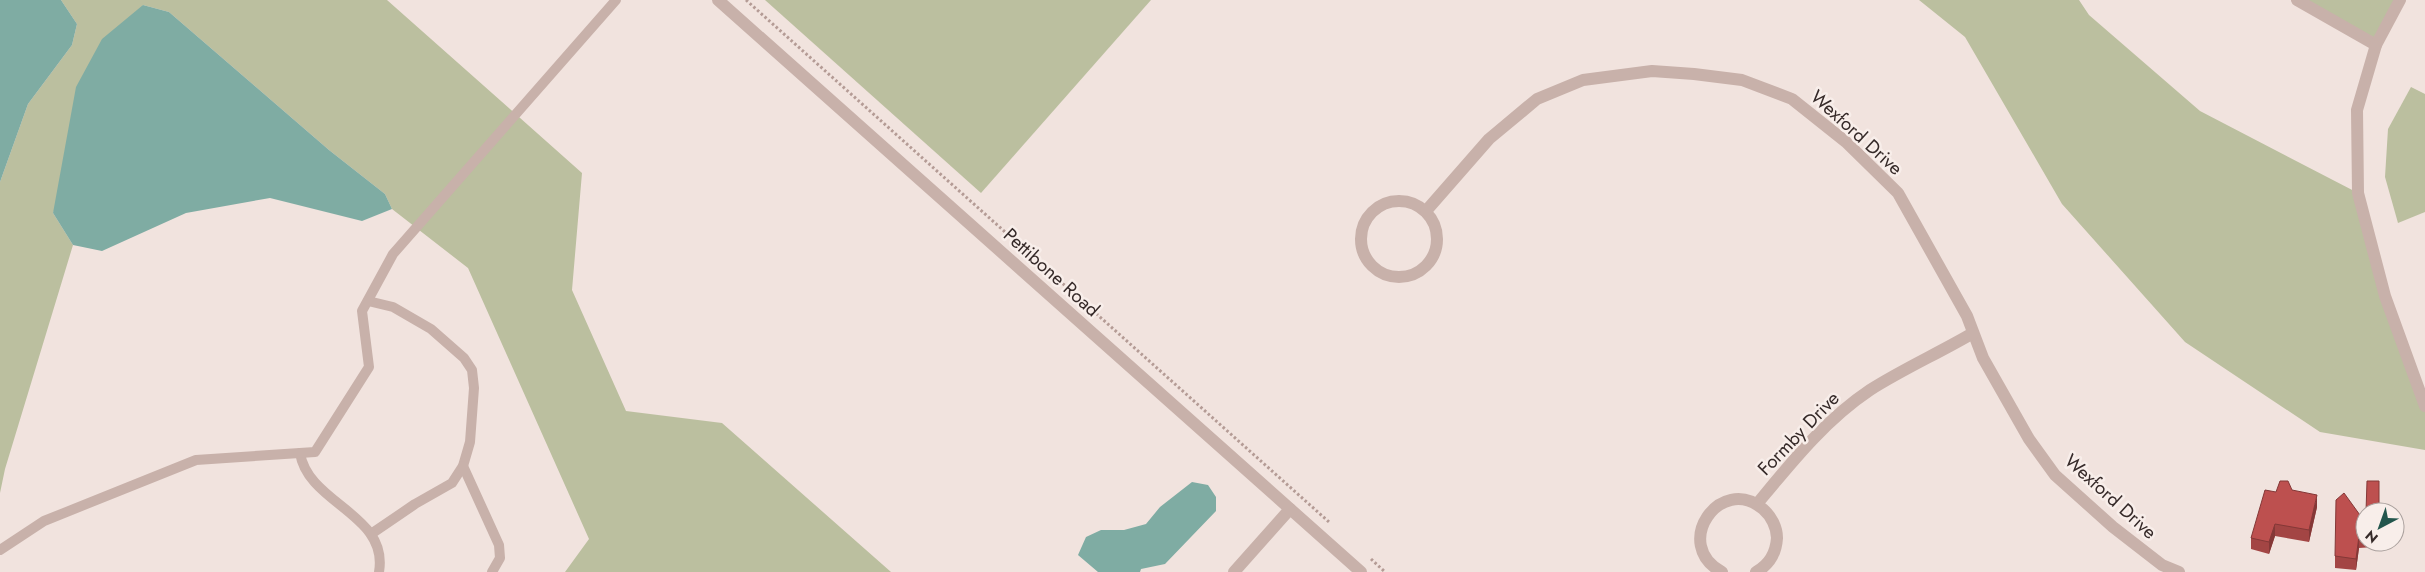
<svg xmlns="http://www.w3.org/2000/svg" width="2425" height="572" font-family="Jost,sans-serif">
  <rect width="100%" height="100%" fill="#f1e3de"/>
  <!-- green -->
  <g fill="#bbbf9f">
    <polygon points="61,0 387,0 582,173 572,290 626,411 722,423 891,572 565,572 589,539 468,268 392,209 385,194 329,150 169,12 143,5 53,213 73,245 5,469 0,493 0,182 28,104 72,45 77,24"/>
    <polygon points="765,0 1151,0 981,193"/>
    <polygon points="1919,0 2079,0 2089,15 2200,111 2358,193 2425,406 2425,450 2320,432 2185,342 2062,204 1965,37"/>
    <polygon points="2297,0 2400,0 2376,45"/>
    <polygon points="2411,87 2425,94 2425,212 2398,223 2385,177 2388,129"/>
  </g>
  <!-- water -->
  <g fill="#7faca3">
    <polygon points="0,0 61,0 77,24 72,45 28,104 0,182"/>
    <polygon points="143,5 169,12 329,150 385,194 392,209 362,221 270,198 186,213 102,251 73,245 53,213 76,87 102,39"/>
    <polygon points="1192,482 1208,485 1216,497 1216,511 1165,564 1141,569 1140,572 1098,572 1078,555 1086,537 1101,530 1124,530 1146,524 1160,507"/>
  </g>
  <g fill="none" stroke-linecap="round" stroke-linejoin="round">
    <!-- path -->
    <g stroke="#b49b95" stroke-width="3" stroke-dasharray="2.5 2.5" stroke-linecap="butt">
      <polyline points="746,0 1329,522"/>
      <polyline points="1371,559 1385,572"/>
    </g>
    <!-- service -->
    <g stroke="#c8b1aa" stroke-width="10">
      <polyline points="368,301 393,307 431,329 464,358 472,370 474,388 470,442 463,466 452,483 415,504 371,534"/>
      <path d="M300 453C308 504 389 514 379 572"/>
      <polyline points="463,466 499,545 500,558 492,572"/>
      <polyline points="0,550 44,521 196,460 315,452 369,367 362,311 393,254 616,0"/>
    </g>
    <!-- minor -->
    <g stroke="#c8b1aa" stroke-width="12">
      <polyline points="2297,0 2376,45"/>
      <polyline points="2400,0 2376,45 2357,110 2358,193 2385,296 2425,406"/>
      <circle cx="1399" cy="239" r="38"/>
      <polyline points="1426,211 1489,139 1537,99 1583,80 1652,71 1694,74 1742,80 1792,99 1846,142 1898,193 1967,316 1983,358 2029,439 2055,475 2113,527 2162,565 2179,572"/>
      <path d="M1757 504C1791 463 1825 420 1870 390 1903 369 1939 353 1973 333"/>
      <polyline points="1234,572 1290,509"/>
      <path d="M1722 572C1671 545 1720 473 1763 509 1771 516 1777 527 1777 538 1776 553 1769 565 1756 572"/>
    </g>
    <!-- tertiary -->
    <polyline stroke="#c8b1aa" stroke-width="12" points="718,0 1361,572"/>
  </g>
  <!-- wall -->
  <g fill="#a34544">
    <polygon points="2292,490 2317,507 2309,542 2275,536 2269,554 2251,549 2251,538 2276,492"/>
    <polygon points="2365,522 2365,542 2374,542 2374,547 2359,548 2356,570 2335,568 2335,556"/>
  </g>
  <!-- shaded-wall -->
  <g fill="#843837">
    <polygon points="2317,495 2317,507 2309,542 2309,530"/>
    <polygon points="2275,524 2275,536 2269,554 2269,542"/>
    <polygon points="2359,536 2359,548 2356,570 2356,559"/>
  </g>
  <!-- building -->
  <g fill="#bd504f" stroke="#843837">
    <polygon points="2280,481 2288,481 2292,490 2317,495 2309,530 2275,524 2269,542 2251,538 2265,490 2276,492"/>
    <polygon points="2367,481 2379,481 2379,506 2386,506 2386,509 2395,510 2395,515 2395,512 2366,512"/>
    <polygon points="2344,493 2365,522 2365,535 2359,536 2356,559 2335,556 2336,500"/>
  </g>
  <g text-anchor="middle" stroke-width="5" stroke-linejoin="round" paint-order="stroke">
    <!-- street labels -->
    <g font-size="19" fill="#362a29" stroke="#f8eeea">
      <text transform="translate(1857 132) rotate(42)" y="7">Wexford Drive</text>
      <text transform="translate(1052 272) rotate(42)" y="7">Pettibone Road</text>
      <text transform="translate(1798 433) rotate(-46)" y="7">Formby Drive</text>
      <text transform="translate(2111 496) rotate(42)" y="7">Wexford Drive</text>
    </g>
  </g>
  <!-- north arrow -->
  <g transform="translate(2380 527) rotate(221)"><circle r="24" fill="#f8eeea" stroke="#aaa09d"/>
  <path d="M0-4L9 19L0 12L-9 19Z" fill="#22554c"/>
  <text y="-8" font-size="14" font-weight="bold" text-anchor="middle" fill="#362a29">N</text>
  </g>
</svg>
